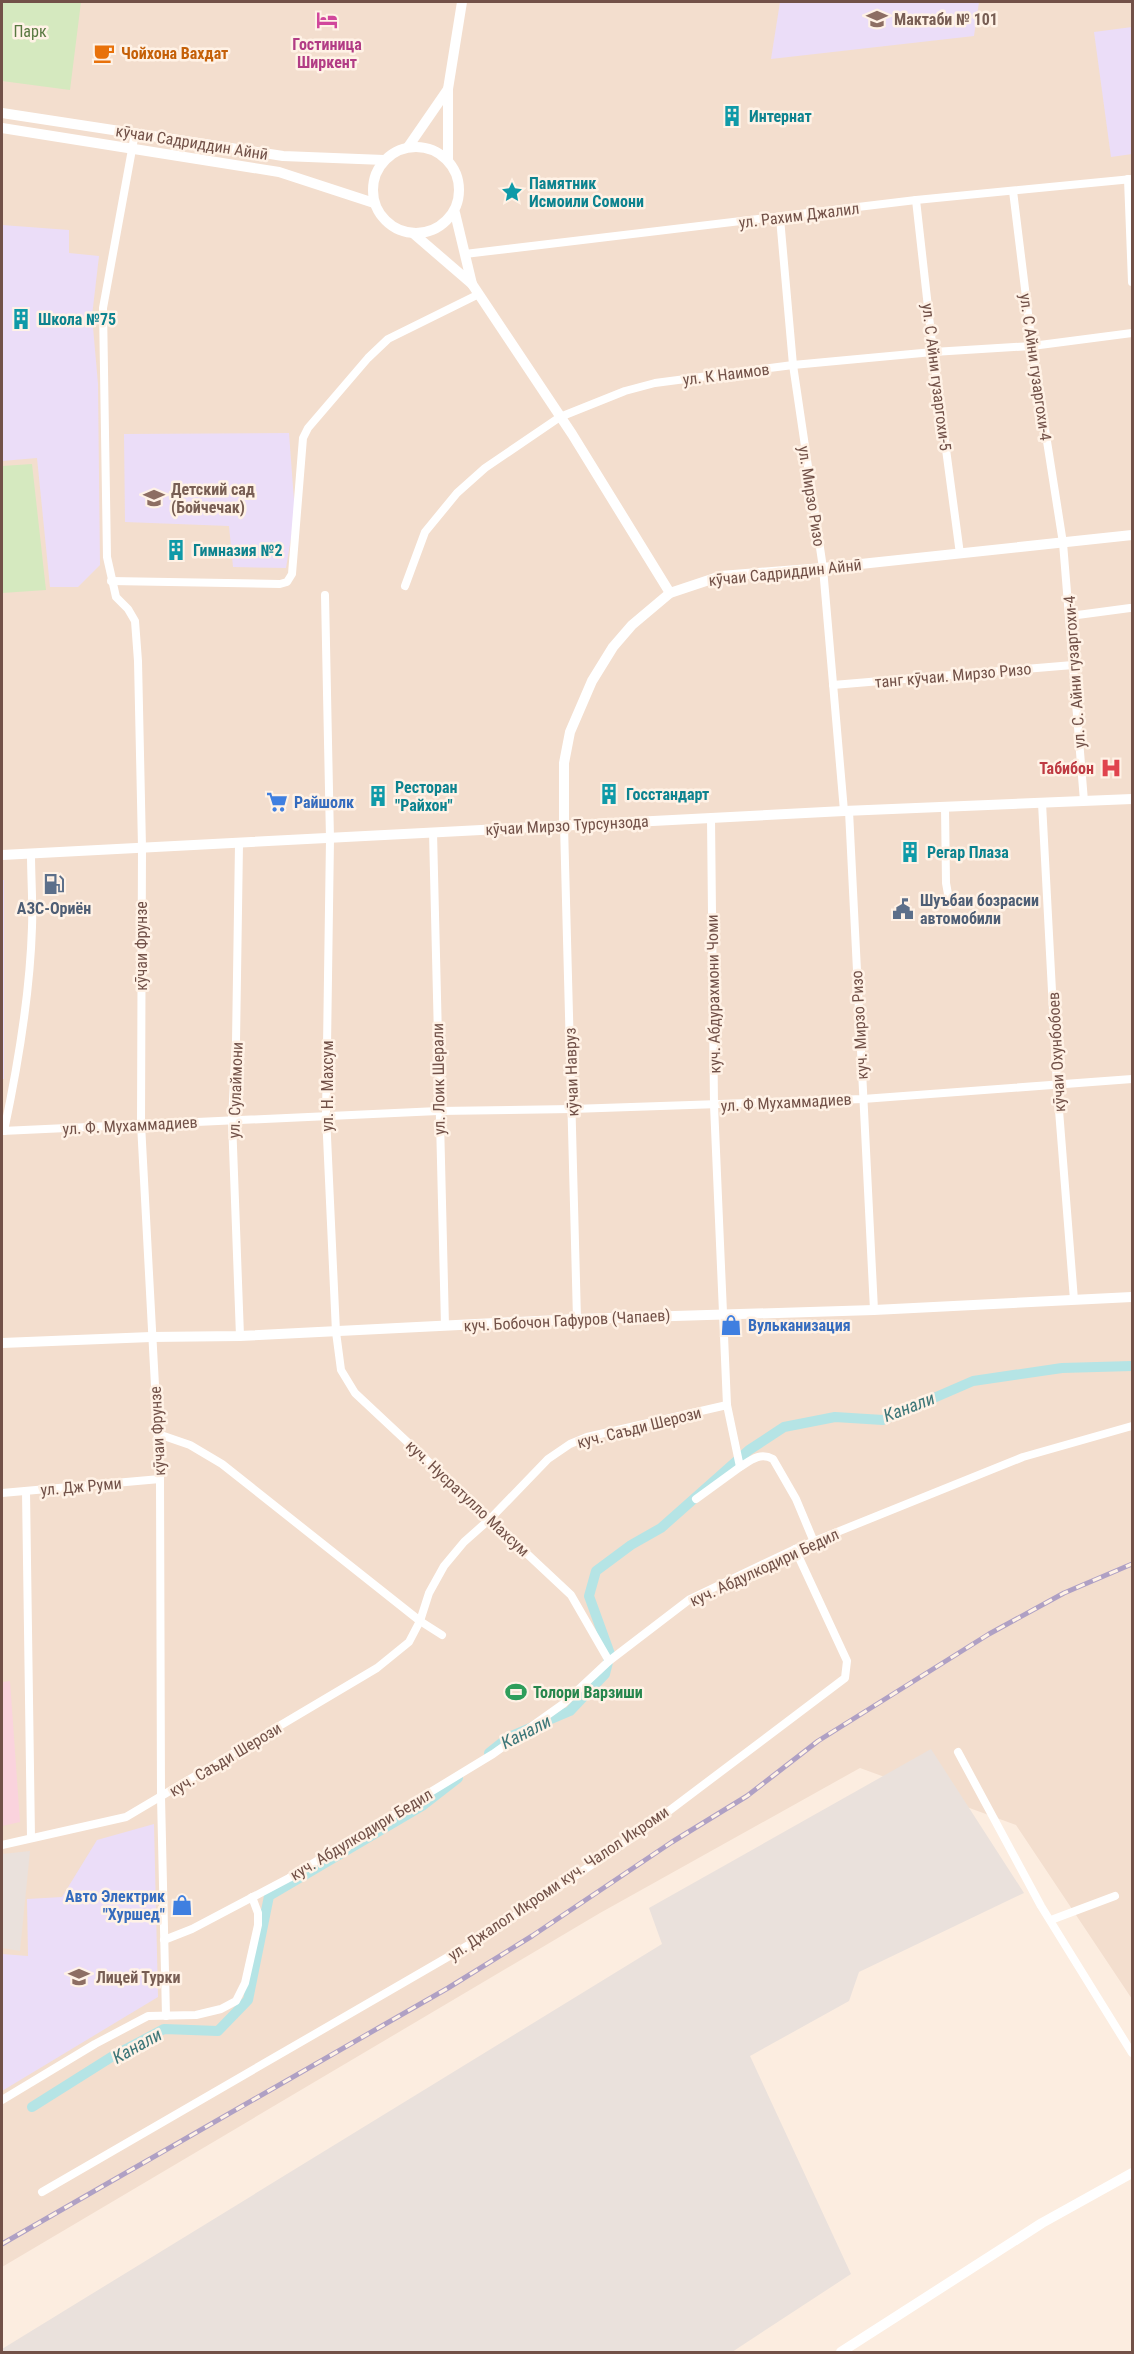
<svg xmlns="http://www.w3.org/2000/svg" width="1134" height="2354" font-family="'Roboto Condensed',sans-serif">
  <rect width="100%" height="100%" fill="#fcede0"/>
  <!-- residential -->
  <polygon fill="#f3dece" points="2,2 1132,2 1132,1999 1016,1825 860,1768 600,1913 2,2267"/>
  <!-- industrial -->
  <g fill="#eae1dc">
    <polygon points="931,1749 1024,1893 859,1972 849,2001 750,2056 851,2274 732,2352 2,2352 2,2349 662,1944 649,1908"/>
    <polygon points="30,1851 20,1951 2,1948 2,1854"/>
  </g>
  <!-- education -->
  <g fill="#ebddf8">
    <polygon points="780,2 979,2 974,36 771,59"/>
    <polygon points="1132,27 1132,154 1111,157 1094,32"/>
    <polygon points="2,225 69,230 69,253 99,256 92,316 98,384 100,565 78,587 50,587 37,458 2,461"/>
    <polygon points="289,433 295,514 286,568 233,567 229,526 125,522 124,434"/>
    <rect x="2" y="880" width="2" height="199"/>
    <polygon points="154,1824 158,1997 2,2091 2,1954 28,1956 27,1899 62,1897 97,1840"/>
  </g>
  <!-- medical -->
  <polygon fill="#fad3dd" points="10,1681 20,1822 2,1826 2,1682"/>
  <!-- green -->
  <g fill="#d5e9bf">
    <polygon points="2,2 81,2 70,90 2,81"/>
    <polygon points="32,464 46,590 2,593 2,466"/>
  </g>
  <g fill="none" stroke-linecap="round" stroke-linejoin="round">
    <!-- canal -->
    <g stroke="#b5e4e5" stroke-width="10">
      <polyline points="489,1753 509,1737 570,1711 605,1674 610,1654 589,1596 596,1571 631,1545 661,1528 749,1450 784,1427 835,1417 883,1420 973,1381 1062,1368 1132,1366"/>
      <polyline points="32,2107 113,2056 164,2029 218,2031 248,2000 269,1896 422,1806 458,1778"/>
    </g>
    <!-- street -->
    <g stroke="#fff" stroke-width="8">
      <polyline points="135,133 103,308 107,557 116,597 128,609 135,621 138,661 142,847 141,1124 160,1479 161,1797 166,2016"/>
      <polyline points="1128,179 1132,282"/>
      <polyline points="1013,191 1032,346 1063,543 1084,801"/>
      <polyline points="916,200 933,352 960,554"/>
      <polyline points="780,218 793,365 823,568 844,811"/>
      <polyline points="465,254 916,200 1132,179"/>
      <polyline points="111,581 280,584 287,582 292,574 303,438 308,428 368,358 388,339 479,294"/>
      <polyline points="405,586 425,532 457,493 485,468 560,417 625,391 655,383 793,365 933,352 1032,346 1132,333"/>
      <polyline points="325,595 330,839 326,1115 336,1332 341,1370 355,1393 571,1595 609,1661"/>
      <polyline points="1070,616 1130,608"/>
      <polyline points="833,685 1073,665"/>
      <polyline points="1042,803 1057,1085 1074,1300"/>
      <polyline points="945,807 946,883 950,905"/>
      <polyline points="849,811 874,1310"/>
      <path d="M711 818 714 1105 727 1405 740 1467C751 1460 760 1452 773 1459L796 1499 814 1542"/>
      <polyline points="564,825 577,1319"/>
      <polyline points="433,832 445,1326"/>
      <polyline points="239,844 236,1042 232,1120 240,1336"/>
      <polyline points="2,1131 438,1111 572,1109 863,1099 1132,1079"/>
      <path d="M4 1131C18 1065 30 995 32 927 33 903 31 878 31 854"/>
      <polyline points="158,1434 190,1445 222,1464 420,1621 442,1635"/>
      <polyline points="26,1491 31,1838"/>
      <polyline points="2,1493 160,1479"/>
      <polyline points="696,1499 740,1467"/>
      <polyline points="958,1752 1041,1906 1132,2053"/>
      <polyline points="2,1845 126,1817 377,1668 409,1642 420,1621 429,1593 444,1566 464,1542 491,1518 548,1459 570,1444 587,1437 727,1405"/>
      <polyline points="1051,1920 1115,1896"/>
      <polyline points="164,1940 192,1929 289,1878 493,1754 563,1704 609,1661 690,1599 795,1549 1023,1457 1132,1426"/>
      <polyline points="2,2100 95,2044 148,2016 196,2015 221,2009 236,2001 245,1983 258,1925 258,1913 252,1897"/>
      <polyline points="42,2192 491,1932 641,1832 845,1678 847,1661 795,1549"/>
    </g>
    <!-- secondary -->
    <g stroke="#fff" stroke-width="10">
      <polyline points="448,89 462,2"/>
      <polyline points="2,113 283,156 384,160"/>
      <polyline points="2,128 279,172 374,203"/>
      <polyline points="408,147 448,89 448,160"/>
      <circle cx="416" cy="190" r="43"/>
      <polyline points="414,234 472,284 455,213"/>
      <polyline points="472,284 572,434 670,593"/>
      <polyline points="564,825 564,763 570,732 592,681 613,647 632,625 670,593 721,576 823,568 1132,535"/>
      <polyline points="2,855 844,811 1132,799"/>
      <polyline points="2,1343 151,1337 240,1336 577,1319 874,1310 1132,1297"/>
      <polyline points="841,2352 1042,2223 1132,2173"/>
    </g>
    <defs>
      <polyline id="rail" points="2,2244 448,1988 532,1936 672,1842 747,1796 818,1741 989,1634 1064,1593 1132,1564"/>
    </defs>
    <!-- rail casing -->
    <use href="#rail" stroke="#afa0c4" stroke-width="5"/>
    <!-- rail -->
    <use href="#rail" stroke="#fff2e6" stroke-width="3" stroke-dasharray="9" stroke-linecap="butt"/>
  </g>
  <!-- icons -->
  <defs>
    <symbol id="school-bare" viewBox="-9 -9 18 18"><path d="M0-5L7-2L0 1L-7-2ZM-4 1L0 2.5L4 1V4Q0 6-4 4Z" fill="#8d6e63" stroke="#fff2e6" stroke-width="2.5" paint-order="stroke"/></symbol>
    <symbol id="hotel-bare" viewBox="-9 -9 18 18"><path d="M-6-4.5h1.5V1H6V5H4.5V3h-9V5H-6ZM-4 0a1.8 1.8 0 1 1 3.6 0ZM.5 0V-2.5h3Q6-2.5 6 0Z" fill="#d1479c" stroke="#fff2e6" stroke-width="2.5" paint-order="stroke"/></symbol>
    <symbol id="cafe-bare" viewBox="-9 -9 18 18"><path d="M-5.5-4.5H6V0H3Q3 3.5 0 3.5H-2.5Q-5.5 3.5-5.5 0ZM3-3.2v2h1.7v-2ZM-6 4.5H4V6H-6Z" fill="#e8710a" stroke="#fff2e6" stroke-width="2.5" paint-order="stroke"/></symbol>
    <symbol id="building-bare" viewBox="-9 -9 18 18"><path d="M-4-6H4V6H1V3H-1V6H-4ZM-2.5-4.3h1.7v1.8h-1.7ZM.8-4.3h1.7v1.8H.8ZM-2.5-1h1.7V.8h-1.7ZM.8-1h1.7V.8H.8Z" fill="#0f9aa8" stroke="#fff2e6" stroke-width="2.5" paint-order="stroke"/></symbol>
    <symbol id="sight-bare" viewBox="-9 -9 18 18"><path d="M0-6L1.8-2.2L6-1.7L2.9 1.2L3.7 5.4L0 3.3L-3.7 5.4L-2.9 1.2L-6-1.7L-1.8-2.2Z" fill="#0f9aa8" stroke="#fff2e6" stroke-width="2.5" paint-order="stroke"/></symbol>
    <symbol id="hospital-bare" viewBox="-9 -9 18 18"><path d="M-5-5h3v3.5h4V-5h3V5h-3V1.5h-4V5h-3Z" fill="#e0444e" stroke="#fff2e6" stroke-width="2.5" paint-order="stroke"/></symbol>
    <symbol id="supermarket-bare" viewBox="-9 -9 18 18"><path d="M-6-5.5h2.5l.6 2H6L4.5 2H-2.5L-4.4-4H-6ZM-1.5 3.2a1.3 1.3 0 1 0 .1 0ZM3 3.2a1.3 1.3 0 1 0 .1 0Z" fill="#3f7fe0" stroke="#fff2e6" stroke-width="2.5" paint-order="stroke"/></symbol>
    <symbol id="fuel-bare" viewBox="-9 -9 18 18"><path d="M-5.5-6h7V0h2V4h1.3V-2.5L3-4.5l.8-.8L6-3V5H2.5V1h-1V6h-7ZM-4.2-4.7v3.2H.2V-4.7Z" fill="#5c6f8a" stroke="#fff2e6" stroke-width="2.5" paint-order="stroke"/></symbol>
    <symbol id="civic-bare" viewBox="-9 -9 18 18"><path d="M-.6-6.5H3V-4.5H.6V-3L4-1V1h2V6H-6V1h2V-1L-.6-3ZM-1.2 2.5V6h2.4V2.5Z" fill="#5c6f8a" stroke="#fff2e6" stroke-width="2.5" paint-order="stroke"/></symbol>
    <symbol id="shop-bare" viewBox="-9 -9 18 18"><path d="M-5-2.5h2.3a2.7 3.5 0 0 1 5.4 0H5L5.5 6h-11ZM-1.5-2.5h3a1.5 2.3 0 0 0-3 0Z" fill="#3f7fe0" stroke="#fff2e6" stroke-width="2.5" paint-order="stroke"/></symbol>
    <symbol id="stadium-bare" viewBox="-9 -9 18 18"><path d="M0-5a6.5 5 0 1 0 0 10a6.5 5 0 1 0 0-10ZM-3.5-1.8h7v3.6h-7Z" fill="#2e9e5b" stroke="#fff2e6" stroke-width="2.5" paint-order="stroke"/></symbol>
  </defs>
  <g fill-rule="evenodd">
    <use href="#school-bare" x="862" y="4" width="30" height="30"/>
    <use href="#hotel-bare" x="312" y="5" width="30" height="30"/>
    <use href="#cafe-bare" x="89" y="38" width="30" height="30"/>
    <use href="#building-bare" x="717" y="101" width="30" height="30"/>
    <use href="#sight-bare" x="497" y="177" width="30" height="30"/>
    <use href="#building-bare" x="6" y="304" width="30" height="30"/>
    <use href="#school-bare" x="139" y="483" width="30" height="30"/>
    <use href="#building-bare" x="161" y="535" width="30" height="30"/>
    <use href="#hospital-bare" x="1096" y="753" width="30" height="30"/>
    <use href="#building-bare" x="594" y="779" width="30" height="30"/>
    <use href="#building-bare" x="363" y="781" width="30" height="30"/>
    <use href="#supermarket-bare" x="262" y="787" width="30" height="30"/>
    <use href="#building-bare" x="895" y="837" width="30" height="30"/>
    <use href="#fuel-bare" x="39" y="869" width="30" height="30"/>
    <use href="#civic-bare" x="888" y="894" width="30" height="30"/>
    <use href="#shop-bare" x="716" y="1310" width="30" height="30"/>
    <use href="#stadium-bare" x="501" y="1677" width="30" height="30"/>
    <use href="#shop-bare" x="167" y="1890" width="30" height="30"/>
    <use href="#school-bare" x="64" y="1962" width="30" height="30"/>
  </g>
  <g text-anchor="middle" stroke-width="5" stroke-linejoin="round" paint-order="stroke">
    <!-- education labels -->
    <g font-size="16" font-weight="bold" fill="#785e54" stroke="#fff2e6" text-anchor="start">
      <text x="894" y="25">Мактаби № 101</text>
      <text x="171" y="495">Детский сад<tspan x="171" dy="18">(Бойчечак)</tspan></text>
      <text x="96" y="1983">Лицей Турки</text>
    </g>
    <!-- park labels -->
    <g font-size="16" fill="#587840" stroke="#fff2e6">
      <text x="30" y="37">Парк</text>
    </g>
    <!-- hotel labels -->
    <g font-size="16" font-weight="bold" fill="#b23c85" stroke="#fff2e6">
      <text x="327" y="50">Гостиница<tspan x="327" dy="18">Ширкент</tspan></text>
    </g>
    <!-- food labels -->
    <g font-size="16" font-weight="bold" fill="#c56008" stroke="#fff2e6" text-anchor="start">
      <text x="121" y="59">Чойхона Вахдат</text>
    </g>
    <!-- culture labels -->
    <g font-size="16" font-weight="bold" fill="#0d838f" stroke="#fff2e6" text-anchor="start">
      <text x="749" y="122">Интернат</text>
      <text x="529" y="189">Памятник<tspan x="529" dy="18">Исмоили Сомони</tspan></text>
      <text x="38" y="325">Школа №75</text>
      <text x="193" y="556">Гимназия №2</text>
      <text x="395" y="793">Ресторан<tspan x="395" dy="18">"Райхон"</tspan></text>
      <text x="626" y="800">Госстандарт</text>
      <text x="927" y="858">Регар Плаза</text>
    </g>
    <!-- street labels -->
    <g font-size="16" fill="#725148" stroke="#fff2e6">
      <text transform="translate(192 142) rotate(9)" y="6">кӯчаи Садриддин Айнӣ</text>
      <text transform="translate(799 215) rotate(-7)" y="6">ул. Рахим Джалил</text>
      <text transform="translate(1036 367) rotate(82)" y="6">ул. С Айни гузаргохи-4</text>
      <text transform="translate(726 374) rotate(-7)" y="6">ул. К Наимов</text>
      <text transform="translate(937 377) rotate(83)" y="6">ул. С Айни гузаргохи-5</text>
      <text transform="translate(812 496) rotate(81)" y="6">ул. Мирзо Ризо</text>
      <text transform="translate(785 572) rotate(-6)" y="6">кӯчаи Садриддин Айнӣ</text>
      <text transform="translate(1074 672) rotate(-94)" y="6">ул. С. Айни гузаргохи-4</text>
      <text transform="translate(953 675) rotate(-5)" y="6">танг кӯчаи. Мирзо Ризо</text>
      <text transform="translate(567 825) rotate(-3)" y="6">кӯчаи Мирзо Турсунзода</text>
      <text transform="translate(141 946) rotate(-90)" y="6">кӯчаи Фрунзе</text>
      <text transform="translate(713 994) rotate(-91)" y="6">куч. Абдурахмони Чоми</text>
      <text transform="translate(859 1025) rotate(-93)" y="6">куч. Мирзо Ризо</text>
      <text transform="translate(1056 1052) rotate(-93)" y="6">кӯчаи Охунбобоев</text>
      <text transform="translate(571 1072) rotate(-92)" y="6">кӯчаи Навруз</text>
      <text transform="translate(438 1079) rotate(-91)" y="6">ул. Лоик Шерали</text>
      <text transform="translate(327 1086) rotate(-90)" y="6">ул. Н. Махсум</text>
      <text transform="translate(235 1090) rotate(-88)" y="6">ул. Сулаймони</text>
      <text transform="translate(786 1102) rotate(-3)" y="6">ул. Ф Мухаммадиев</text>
      <text transform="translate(130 1125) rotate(-3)" y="6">ул. Ф. Мухаммадиев</text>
      <text transform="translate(567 1320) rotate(-3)" y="6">куч. Бобочон Гафуров (Чапаев)</text>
      <text transform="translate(639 1427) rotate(-14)" y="6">куч. Саъди Шерози</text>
      <text transform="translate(157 1431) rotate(-93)" y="6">кӯчаи Фрунзе</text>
      <text transform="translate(81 1486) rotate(-5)" y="6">ул. Дж Руми</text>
      <text transform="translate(468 1498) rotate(43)" y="6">куч. Нусратулло Махсум</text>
      <text transform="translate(764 1567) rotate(-25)" y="6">куч. Абдулкодири Бедил</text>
      <text transform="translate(225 1759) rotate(-31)" y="6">куч. Саъди Шерози</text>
      <text transform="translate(361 1834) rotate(-31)" y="6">куч. Абдулкодири Бедил</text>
      <text transform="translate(558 1883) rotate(-34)" y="6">ул. Джалол Икроми куч. Чалол Икроми</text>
    </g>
    <!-- health labels -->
    <g font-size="16" font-weight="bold" fill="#be3a42" stroke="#fff2e6" text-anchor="end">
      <text x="1094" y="774">Табибон</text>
    </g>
    <!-- shop labels -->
    <g font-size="16" font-weight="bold" fill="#366cbe" stroke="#fff2e6" text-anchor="start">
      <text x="294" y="808">Райшолк</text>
      <text x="748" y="1331">Вульканизация</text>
      <text x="165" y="1902" text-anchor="end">Авто Электрик<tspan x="165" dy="18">"Хуршед"</tspan></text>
    </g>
    <!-- service labels -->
    <g font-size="16" font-weight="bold" fill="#4e5e75" stroke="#fff2e6" text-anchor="start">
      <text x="920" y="906">Шуъбаи бозрасии<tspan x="920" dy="18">автомобили</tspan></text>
      <text x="54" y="914" text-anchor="middle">АЗС-Ориён</text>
    </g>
    <!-- leisure labels -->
    <g font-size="16" font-weight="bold" fill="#27864d" stroke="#fff2e6" text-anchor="start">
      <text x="533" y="1698">Толори Варзиши</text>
    </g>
    <!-- water labels -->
    <g font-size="18" font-style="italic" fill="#3c7678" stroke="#fff2e6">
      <text transform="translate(909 1407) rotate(-21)" y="6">Канали</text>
      <text transform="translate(526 1732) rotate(-27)" y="6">Канали</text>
      <text transform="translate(137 2046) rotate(-29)" y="6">Канали</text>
    </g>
  </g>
  <!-- border -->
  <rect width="1134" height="2354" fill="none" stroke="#725148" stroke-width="6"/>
</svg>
